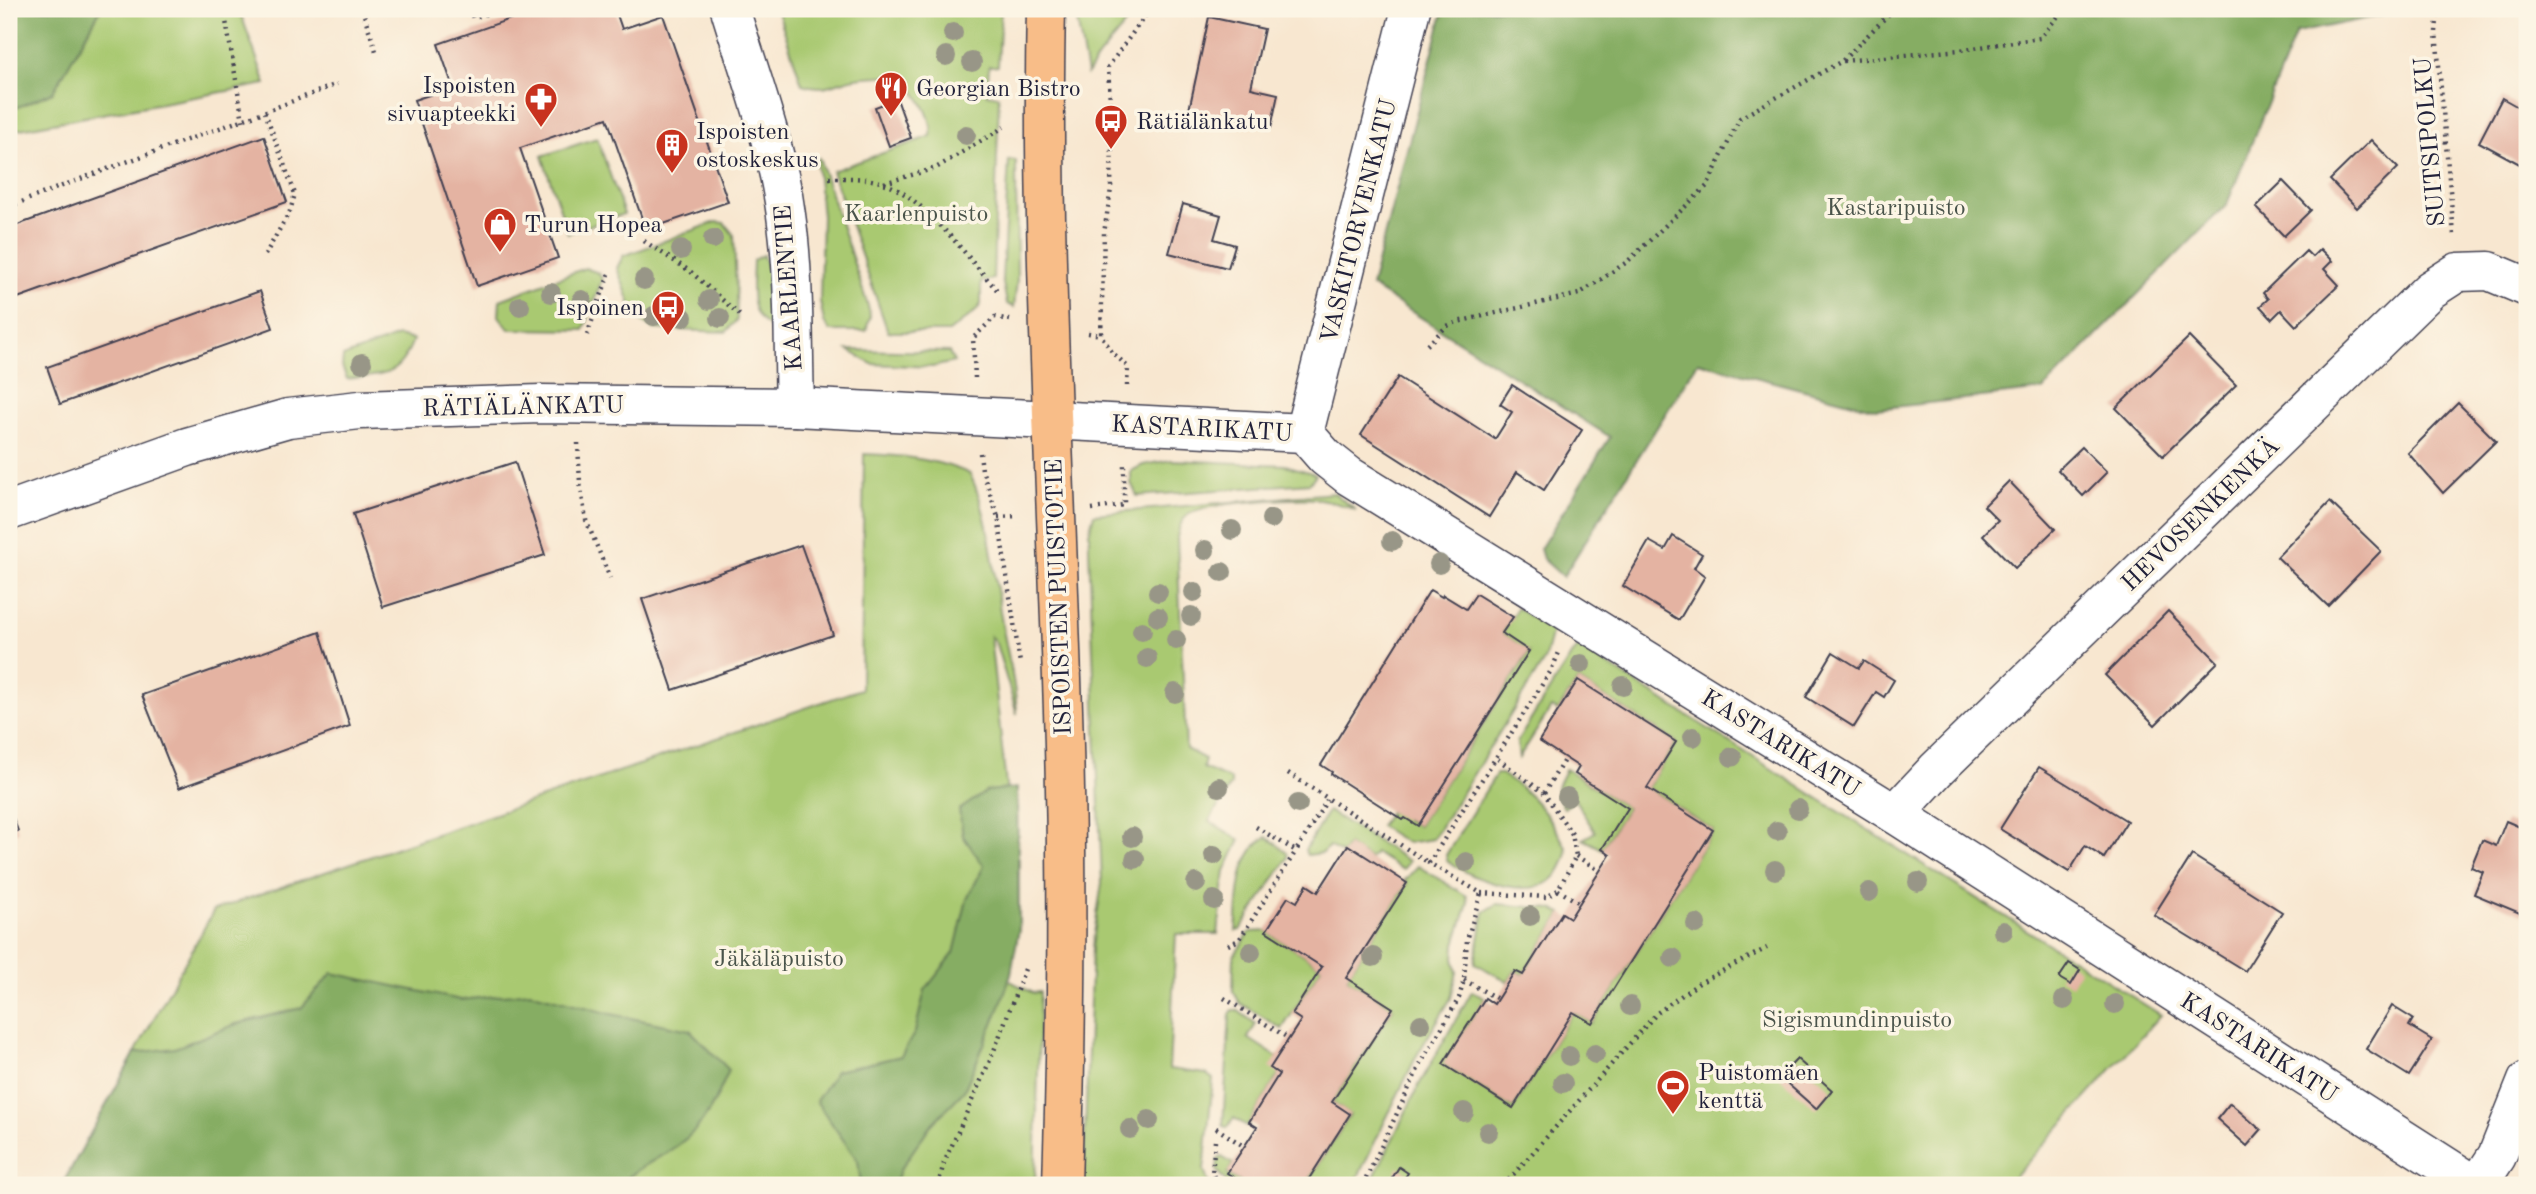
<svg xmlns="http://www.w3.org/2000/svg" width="2536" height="1194" font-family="'Old Standard TT',serif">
  <rect width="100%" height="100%" fill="#fcf5e5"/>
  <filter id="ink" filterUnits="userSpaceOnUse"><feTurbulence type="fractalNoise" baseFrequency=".0143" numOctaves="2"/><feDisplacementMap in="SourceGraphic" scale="14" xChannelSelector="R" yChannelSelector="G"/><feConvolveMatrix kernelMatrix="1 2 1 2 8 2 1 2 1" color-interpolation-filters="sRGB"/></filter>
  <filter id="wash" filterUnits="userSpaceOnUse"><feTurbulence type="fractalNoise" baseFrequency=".00686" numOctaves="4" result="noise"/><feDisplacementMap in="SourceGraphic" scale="28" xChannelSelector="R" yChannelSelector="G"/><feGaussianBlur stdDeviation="1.57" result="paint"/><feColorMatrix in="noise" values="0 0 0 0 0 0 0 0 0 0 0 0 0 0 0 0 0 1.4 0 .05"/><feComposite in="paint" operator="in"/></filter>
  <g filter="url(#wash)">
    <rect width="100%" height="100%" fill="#f8e7d0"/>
    <!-- green -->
    <g fill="#a9c971" stroke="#667656" stroke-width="2">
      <polygon points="9,9 239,9 266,84 9,131"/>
      <path d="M777 9H1001L998 66H989L987 94 999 96 993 279 981 282V304L976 311 949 332H888L832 171 931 136C934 114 915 91 901 75 886 76 870 76 856 78 834 82 826 92 802 84Z"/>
      <polygon points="1075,9 1138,9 1099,56 1087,74"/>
      <polygon points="597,138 624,214 568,233 542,156"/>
      <polygon points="819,158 868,306 870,316 866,331 830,331 824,322 820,301 822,216 816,159"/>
      <polygon points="1009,160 1016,161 1017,280 1014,307 1007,304 1002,278"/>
      <polygon points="716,222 724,223 734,235 737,320 726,332 653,329 636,318 617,268 623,256"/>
      <path d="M763 255C772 280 777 301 772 328 745 315 753 285 753 260Z"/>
      <polygon points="585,268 599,273 602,279 584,330 509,329 499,316 500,300"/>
      <path d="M398 336 413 340C398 379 384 374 347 379L342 367 343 357Z"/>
      <polygon points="848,350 949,352 954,362 932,367 872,364"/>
      <path d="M864 454C898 455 938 459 970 474 992 521 993 572 1002 623 1007 654 1016 683 1017 714L996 644 990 636 1009 813 1019 860V929L1008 980 1033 993 1040 992 1035 1185H62L214 910 861 689Z"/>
      <polygon points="1172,460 1285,465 1316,474 1310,483 1137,496 1131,483 1131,471 1143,465"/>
      <path d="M1334 493 1356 510C1344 506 1332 501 1319 499 1299 497 1203 503 1189 514 1181 520 1178 528 1177 538L1186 749 1205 759 1203 768 1231 780V785L1209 821 1240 840 1225 871 1218 934H1176L1169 1069 1206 1074 1213 1079 1204 1170 1209 1185H1083L1092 947 1102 883 1089 549V533L1094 514Z"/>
      <polygon points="1517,608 1552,631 1544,661 1433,839 1407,843 1380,826 1390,811 1418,826 1529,652 1502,633"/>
      <polygon points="1579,647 2161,1015 2007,1185 1370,1185 1419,1085 1472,991 1485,998 1444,1064 1513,1108 1573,1012 1592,1023 1713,830 1647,788 1676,742 1578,680 1558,711 1551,708 1519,758 1517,742 1572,654"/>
      <path d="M1566 769 1628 808 1602 849 1583 839 1595 832 1575 800 1564 808C1554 790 1555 787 1566 769Z"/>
      <path d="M1496 774H1501C1533 793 1548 814 1566 847 1568 855 1565 860 1561 868 1543 907 1473 880 1447 861L1446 855Z"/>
      <polygon points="1328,811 1409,861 1403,870 1375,853 1370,859 1348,845 1342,854 1329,846 1323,853 1307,855 1305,850"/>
      <path d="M1267 837 1287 852 1288 858 1240 930 1236 931C1239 902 1236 853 1267 837Z"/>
      <polygon points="1418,866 1467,896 1468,903 1455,944 1454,958 1457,972 1451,998 1417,1055 1354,1185 1305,1185 1350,1115 1332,1102 1393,1008 1346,978 1407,883 1404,881"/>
      <polygon points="1497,904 1552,909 1562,913 1523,975 1515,971 1508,982 1475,963 1484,912"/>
      <polygon points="1266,931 1322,967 1282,1029 1240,1003 1233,991 1234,956 1250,932"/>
      <polygon points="1233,1010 1237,1010 1256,1024 1248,1038 1277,1057 1279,1074 1247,1126 1234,1118 1227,1128 1223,1125 1230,1014"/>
      <polygon points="1222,1157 1233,1164 1227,1174 1246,1185 1229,1185 1217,1171 1218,1159"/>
    </g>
    <!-- forest -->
    <g fill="#86ad63" stroke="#54684f" stroke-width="2">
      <polygon points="9,9 101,9 53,92 9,111"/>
      <polygon points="1444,9 2413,9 2296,33 2227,204 2043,390 1876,409 1698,362 1563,577 1543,559 1540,549 1610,437 1371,286"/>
      <polygon points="1017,788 1019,929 1011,974 998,1012 964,1091 930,1126 900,1170 895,1185 861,1185 858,1161 816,1101 836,1071 901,1056 915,1032 925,990 954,953 967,899 984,866 963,836 959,810 987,791"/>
      <path d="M332 973 461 1000 530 992 611 1014 690 1030 729 1070C717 1099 705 1126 678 1145 659 1159 637 1167 620 1185H385L384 1181 371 1185H62L135 1053 175 1048 236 1024 301 1008Z"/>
    </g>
    <g id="blocks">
      <!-- building -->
      <g fill="#e4b3a2">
        <polygon points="539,9 615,9 622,29 663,15 728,202 646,230 607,118 520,148 558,258 477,286 414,100 453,87 438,44"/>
        <polygon points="1209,17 1264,29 1251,88 1278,94 1271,128 1189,110"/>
        <polygon points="2502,98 2527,112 2527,168 2479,142"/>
        <polygon points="897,99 911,138 889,146 875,107"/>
        <polygon points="264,136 287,202 9,301 9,228"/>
        <polygon points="2371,140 2398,168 2357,208 2330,180"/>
        <polygon points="2283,181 2311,210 2284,236 2256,207"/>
        <polygon points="1183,204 1221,215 1214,239 1235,245 1228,268 1169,253"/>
        <polygon points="2320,249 2332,261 2324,269 2339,285 2296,326 2281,310 2272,319 2260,306 2268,299 2263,293 2306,251 2312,257"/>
        <polygon points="260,291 273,328 60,404 47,367"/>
        <polygon points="2189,337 2236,385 2163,456 2116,408"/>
        <polygon points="1398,377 1495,439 1512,412 1500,404 1512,385 1582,430 1544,490 1517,472 1489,517 1361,435"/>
        <polygon points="2458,403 2496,441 2443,493 2408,453"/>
        <polygon points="2082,447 2107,472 2083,496 2058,470"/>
        <polygon points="515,462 545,555 383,607 353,514"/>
        <polygon points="2009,481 2055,529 2015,568 1983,535 1998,520 1984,506"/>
        <polygon points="2330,502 2381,551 2328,606 2277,557"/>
        <polygon points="1673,536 1702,554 1694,568 1705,576 1679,620 1623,586 1649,541 1665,550"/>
        <polygon points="801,545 833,635 673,690 642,599"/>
        <polygon points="1430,590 1442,597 1443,595 1466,609 1476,594 1513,617 1502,633 1529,651 1418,826 1405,818 1403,820 1331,774 1332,772 1321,765"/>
        <polygon points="2168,611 2218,662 2155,725 2105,675"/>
        <polygon points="320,632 350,726 179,788 142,695"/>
        <polygon points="1833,652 1859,668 1864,661 1894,680 1884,697 1876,692 1854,727 1806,697"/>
        <polygon points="1578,680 1676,742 1647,788 1713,830 1592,1023 1573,1012 1513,1108 1443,1064 1485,998 1494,1004 1515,971 1523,975 1562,913 1570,918 1610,855 1602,849 1628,808 1575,774 1579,767 1539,741"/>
        <polygon points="2039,767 2127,821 2104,858 2085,846 2069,872 2000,829"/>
        <polygon points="9,807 18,831 9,834"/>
        <polygon points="2506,821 2527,830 2527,916 2474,894 2483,872 2471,867 2482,840 2496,846"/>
        <polygon points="1348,845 1407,883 1346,978 1393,1008 1332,1102 1350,1114 1305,1185 1246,1185 1227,1173 1257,1127 1249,1122 1279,1074 1270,1068 1301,1020 1292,1014 1322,967 1266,931 1288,897 1297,902 1307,885 1318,892"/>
        <polygon points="2192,855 2282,912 2245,971 2154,915"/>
        <polygon points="2069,963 2080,970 2071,985 2059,978"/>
        <polygon points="2392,1006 2413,1019 2409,1026 2432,1040 2409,1076 2366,1049"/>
        <polygon points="1797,1059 1832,1090 1816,1109 1780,1077"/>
        <polygon points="2230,1103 2261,1130 2247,1146 2217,1119"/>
        <polygon points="1399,1167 1408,1173 1402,1182 1407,1185 1388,1185"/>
      </g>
    </g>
  </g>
  <g filter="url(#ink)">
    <use href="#blocks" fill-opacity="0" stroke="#424051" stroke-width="2"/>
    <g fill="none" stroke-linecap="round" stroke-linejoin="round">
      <defs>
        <g id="minor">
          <path d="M730 9C750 75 777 146 786 215 795 278 793 343 795 407"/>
          <polyline points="1304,433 1411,9"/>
          <polyline points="9,511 187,447 288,418 360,410 541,404 795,407 1304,433 1325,457 1349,476 1895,814 2475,1185"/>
          <polyline points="1895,814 1936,770 2430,290 2458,272 2489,271 2527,287"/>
          <polyline points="2478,1185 2497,1156 2527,1081"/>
        </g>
        <path id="major" d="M1046 9C1040 269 1060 529 1065 789 1068 921 1066 1053 1062 1185"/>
      </defs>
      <!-- minor casing -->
      <use href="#minor" stroke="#424051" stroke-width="41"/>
      <!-- major casing -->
      <use href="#major" stroke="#424051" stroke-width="41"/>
      <!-- path -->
      <g stroke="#424051" stroke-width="4.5" stroke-dasharray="2 5" stroke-linecap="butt">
        <polyline points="224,9 243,121"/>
        <polyline points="362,9 376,51"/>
        <polyline points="470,9 473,18 503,9"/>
        <polyline points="2438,9 2436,32 2454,235"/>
        <polyline points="1843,61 1960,50 2040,38 2064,9"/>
        <path d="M829 178C847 178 866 177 883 183 923 196 968 258 997 290"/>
        <polyline points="884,183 936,168 1004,127"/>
        <path d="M9 207C117 163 228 127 337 84"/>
        <polyline points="644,241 691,272 743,318"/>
        <polyline points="265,255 290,211 295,194 265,112"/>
        <polyline points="1088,333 1101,335"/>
        <polyline points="587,335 609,274"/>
        <polyline points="1427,345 1447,326 1457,322 1579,294 1627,262 1707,186 1740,118 1842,61 1894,9"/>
        <polyline points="975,378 973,338 995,317 1010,320"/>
        <polyline points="1127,386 1128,367 1112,352 1101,335 1104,233 1111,189 1112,136 1108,67 1150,9"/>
        <polyline points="578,443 580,483 586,520 610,578"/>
        <polyline points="980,453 982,470 998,517 1020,663"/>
        <polyline points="1092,509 1124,505 1124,461"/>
        <polyline points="998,517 1017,516"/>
        <polyline points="1288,773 1429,863"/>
        <polyline points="1544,793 1564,760"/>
        <polyline points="1256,827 1296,851 1327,800"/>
        <polyline points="1576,856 1599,870"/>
        <polyline points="1558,890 1578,902"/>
        <polyline points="1481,893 1547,897 1558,890 1576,856 1572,834 1544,793 1495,757"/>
        <polyline points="1228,945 1239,940 1296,851"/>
        <polyline points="1464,980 1496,998"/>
        <polyline points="1224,998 1285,1036"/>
        <polyline points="1216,1128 1242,1145"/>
        <polyline points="1215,1141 1212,1173 1218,1185"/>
        <polyline points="938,1185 944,1163 992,1056 1025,969"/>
        <polyline points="1363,1185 1419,1067 1459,998 1464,980 1467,940 1481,893 1429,863 1552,669 1560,650"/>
        <polyline points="1504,1185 1657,1013 1699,983 1767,948"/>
      </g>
      <!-- minor -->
      <use href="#minor" stroke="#fff" stroke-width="38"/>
      <!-- major -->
      <use href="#major" stroke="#f8bd88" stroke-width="38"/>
    </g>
    <!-- trees -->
    <g fill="#989687">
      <circle cx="953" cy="33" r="10"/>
      <circle cx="946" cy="56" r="10"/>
      <circle cx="972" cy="62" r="10"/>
      <circle cx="972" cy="90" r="10"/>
      <circle cx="966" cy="135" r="10"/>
      <circle cx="713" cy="239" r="10"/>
      <circle cx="681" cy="250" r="10"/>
      <circle cx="644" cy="280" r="10"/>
      <circle cx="551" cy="293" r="10"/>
      <circle cx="582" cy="300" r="10"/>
      <circle cx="709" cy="300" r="10"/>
      <circle cx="520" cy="306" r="10"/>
      <circle cx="654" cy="316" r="10"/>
      <circle cx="683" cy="317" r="10"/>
      <circle cx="720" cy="318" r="10"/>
      <circle cx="362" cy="363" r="10"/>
      <circle cx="1271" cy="519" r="10"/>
      <circle cx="1232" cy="530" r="10"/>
      <circle cx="1392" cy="541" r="10"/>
      <circle cx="1205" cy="550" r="10"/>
      <circle cx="1439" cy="564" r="10"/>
      <circle cx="1222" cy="572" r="10"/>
      <circle cx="1158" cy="592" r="10"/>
      <circle cx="1194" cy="592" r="10"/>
      <circle cx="1191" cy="616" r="10"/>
      <circle cx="1158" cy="617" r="10"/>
      <circle cx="1142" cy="631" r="10"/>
      <circle cx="1176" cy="640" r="10"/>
      <circle cx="1147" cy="658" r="10"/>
      <circle cx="1581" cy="664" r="10"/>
      <circle cx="1623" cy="686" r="10"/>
      <circle cx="1175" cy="693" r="10"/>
      <circle cx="1693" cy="737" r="10"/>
      <circle cx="1732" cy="757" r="10"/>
      <circle cx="1219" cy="787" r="10"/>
      <circle cx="1567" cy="797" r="10"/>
      <circle cx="1298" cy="804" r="10"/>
      <circle cx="1798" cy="809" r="10"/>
      <circle cx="1777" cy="831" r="10"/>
      <circle cx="1132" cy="837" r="10"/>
      <circle cx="1214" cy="855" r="10"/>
      <circle cx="1135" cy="859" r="10"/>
      <circle cx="1466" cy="862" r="10"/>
      <circle cx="1775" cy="870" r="10"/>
      <circle cx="1918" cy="882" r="10"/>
      <circle cx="1196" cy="883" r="10"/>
      <circle cx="1869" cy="892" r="10"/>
      <circle cx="1214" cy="900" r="10"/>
      <circle cx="1530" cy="916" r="10"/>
      <circle cx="1696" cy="924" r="10"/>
      <circle cx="2003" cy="931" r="10"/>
      <circle cx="1251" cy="952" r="10"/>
      <circle cx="1373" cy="957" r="10"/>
      <circle cx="1673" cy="958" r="10"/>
      <circle cx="2064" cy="1000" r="10"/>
      <circle cx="2115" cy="1004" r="10"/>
      <circle cx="1630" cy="1006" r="10"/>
      <circle cx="1421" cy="1024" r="10"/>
      <circle cx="1595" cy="1054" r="10"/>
      <circle cx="1569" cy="1056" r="10"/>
      <circle cx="1563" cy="1083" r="10"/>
      <circle cx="1464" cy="1112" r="10"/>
      <circle cx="1149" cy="1120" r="10"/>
      <circle cx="1130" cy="1129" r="10"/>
      <circle cx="1488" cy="1132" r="10"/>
    </g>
  </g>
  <!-- icons -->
  <defs>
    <symbol id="restaurant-pin" viewBox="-11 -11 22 30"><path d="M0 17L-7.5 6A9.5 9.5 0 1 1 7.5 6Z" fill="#c8321e" stroke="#fcf5e5"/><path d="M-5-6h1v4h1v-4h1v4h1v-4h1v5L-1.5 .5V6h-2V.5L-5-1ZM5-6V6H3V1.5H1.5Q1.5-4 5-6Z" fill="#fff"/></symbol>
    <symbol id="pharmacy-pin" viewBox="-11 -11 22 30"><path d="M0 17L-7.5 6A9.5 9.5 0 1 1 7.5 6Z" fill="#c8321e" stroke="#fcf5e5"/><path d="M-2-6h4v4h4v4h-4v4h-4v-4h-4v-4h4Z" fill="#fff"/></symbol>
    <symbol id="bus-pin" viewBox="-11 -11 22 30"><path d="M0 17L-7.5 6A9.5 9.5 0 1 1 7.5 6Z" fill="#c8321e" stroke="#fcf5e5"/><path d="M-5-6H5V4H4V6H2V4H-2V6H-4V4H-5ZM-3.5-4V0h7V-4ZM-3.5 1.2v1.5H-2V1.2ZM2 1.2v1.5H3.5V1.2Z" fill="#fff"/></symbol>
    <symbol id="building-pin" viewBox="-11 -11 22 30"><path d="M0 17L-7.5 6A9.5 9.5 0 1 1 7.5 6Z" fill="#c8321e" stroke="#fcf5e5"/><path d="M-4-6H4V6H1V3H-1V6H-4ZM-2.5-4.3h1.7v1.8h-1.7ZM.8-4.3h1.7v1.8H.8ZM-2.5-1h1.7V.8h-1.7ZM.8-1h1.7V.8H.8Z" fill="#fff"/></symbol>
    <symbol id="shop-pin" viewBox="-11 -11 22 30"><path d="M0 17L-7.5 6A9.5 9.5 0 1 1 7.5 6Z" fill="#c8321e" stroke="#fcf5e5"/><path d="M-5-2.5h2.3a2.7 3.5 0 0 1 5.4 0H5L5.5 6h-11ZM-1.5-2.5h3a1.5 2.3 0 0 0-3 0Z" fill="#fff"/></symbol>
    <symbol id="stadium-pin" viewBox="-11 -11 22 30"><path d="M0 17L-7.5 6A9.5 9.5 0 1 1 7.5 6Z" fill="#c8321e" stroke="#fcf5e5"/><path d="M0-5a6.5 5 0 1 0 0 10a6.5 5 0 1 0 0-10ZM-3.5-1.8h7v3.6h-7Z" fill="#fff"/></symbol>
  </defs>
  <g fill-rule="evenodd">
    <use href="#restaurant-pin" x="872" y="69" width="38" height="52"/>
    <use href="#pharmacy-pin" x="522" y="80" width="38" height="52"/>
    <use href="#bus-pin" x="1092" y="102" width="38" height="52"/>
    <use href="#building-pin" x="653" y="126" width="38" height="52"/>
    <use href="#shop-pin" x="481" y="205" width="38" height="52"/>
    <use href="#bus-pin" x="649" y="288" width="38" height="52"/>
    <use href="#stadium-pin" x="1654" y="1067" width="38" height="52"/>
  </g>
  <g text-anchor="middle" stroke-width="7" stroke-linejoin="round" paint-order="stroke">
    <!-- poi labels -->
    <g font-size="24" fill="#22223b" stroke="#fcf5e5" text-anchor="start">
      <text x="516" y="93" text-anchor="end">Ispoisten<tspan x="516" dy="28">sivuapteekki</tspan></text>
      <text x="916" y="96">Georgian Bistro</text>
      <text x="1136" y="129">Rätiälänkatu</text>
      <text x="696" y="139">Ispoisten<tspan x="696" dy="28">ostoskeskus</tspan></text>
      <text x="524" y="232">Turun Hopea</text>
      <text x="644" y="315" text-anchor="end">Ispoinen</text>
      <text x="1698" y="1080">Puistomäen<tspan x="1698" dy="28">kenttä</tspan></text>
    </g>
    <!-- street labels -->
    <g font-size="24" fill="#22223b" stroke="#fcf5e5">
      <text transform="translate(2429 142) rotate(-95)" y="8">SUITSIPOLKU</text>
      <text transform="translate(1358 221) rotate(-76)" y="8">VASKITORVENKATU</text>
      <text transform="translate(788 288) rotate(-94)" y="8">KAARLENTIE</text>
      <text transform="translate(523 406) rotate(-1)" y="8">RÄTIÄLÄNKATU</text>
      <text transform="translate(1202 428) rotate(3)" y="8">KASTARIKATU</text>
      <text transform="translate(2200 514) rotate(-44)" y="8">HEVOSENKENKÄ</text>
      <text transform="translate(1058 597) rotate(-92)" y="8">ISPOISTEN PUISTOTIE</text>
      <text transform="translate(1781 743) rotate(32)" y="8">KASTARIKATU</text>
      <text transform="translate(2259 1047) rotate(33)" y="8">KASTARIKATU</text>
    </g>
    <!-- park labels -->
    <g font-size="24" fill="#4a544b" stroke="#fcf5e5">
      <text x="1896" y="215">Kastaripuisto</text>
      <text x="916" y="221">Kaarlenpuisto</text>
      <text x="779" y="966">Jäkäläpuisto</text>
      <text x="1857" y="1027">Sigismundinpuisto</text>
    </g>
  </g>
  <!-- margin -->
  <rect width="2536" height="1194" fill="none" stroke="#fcf5e5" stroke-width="35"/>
</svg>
